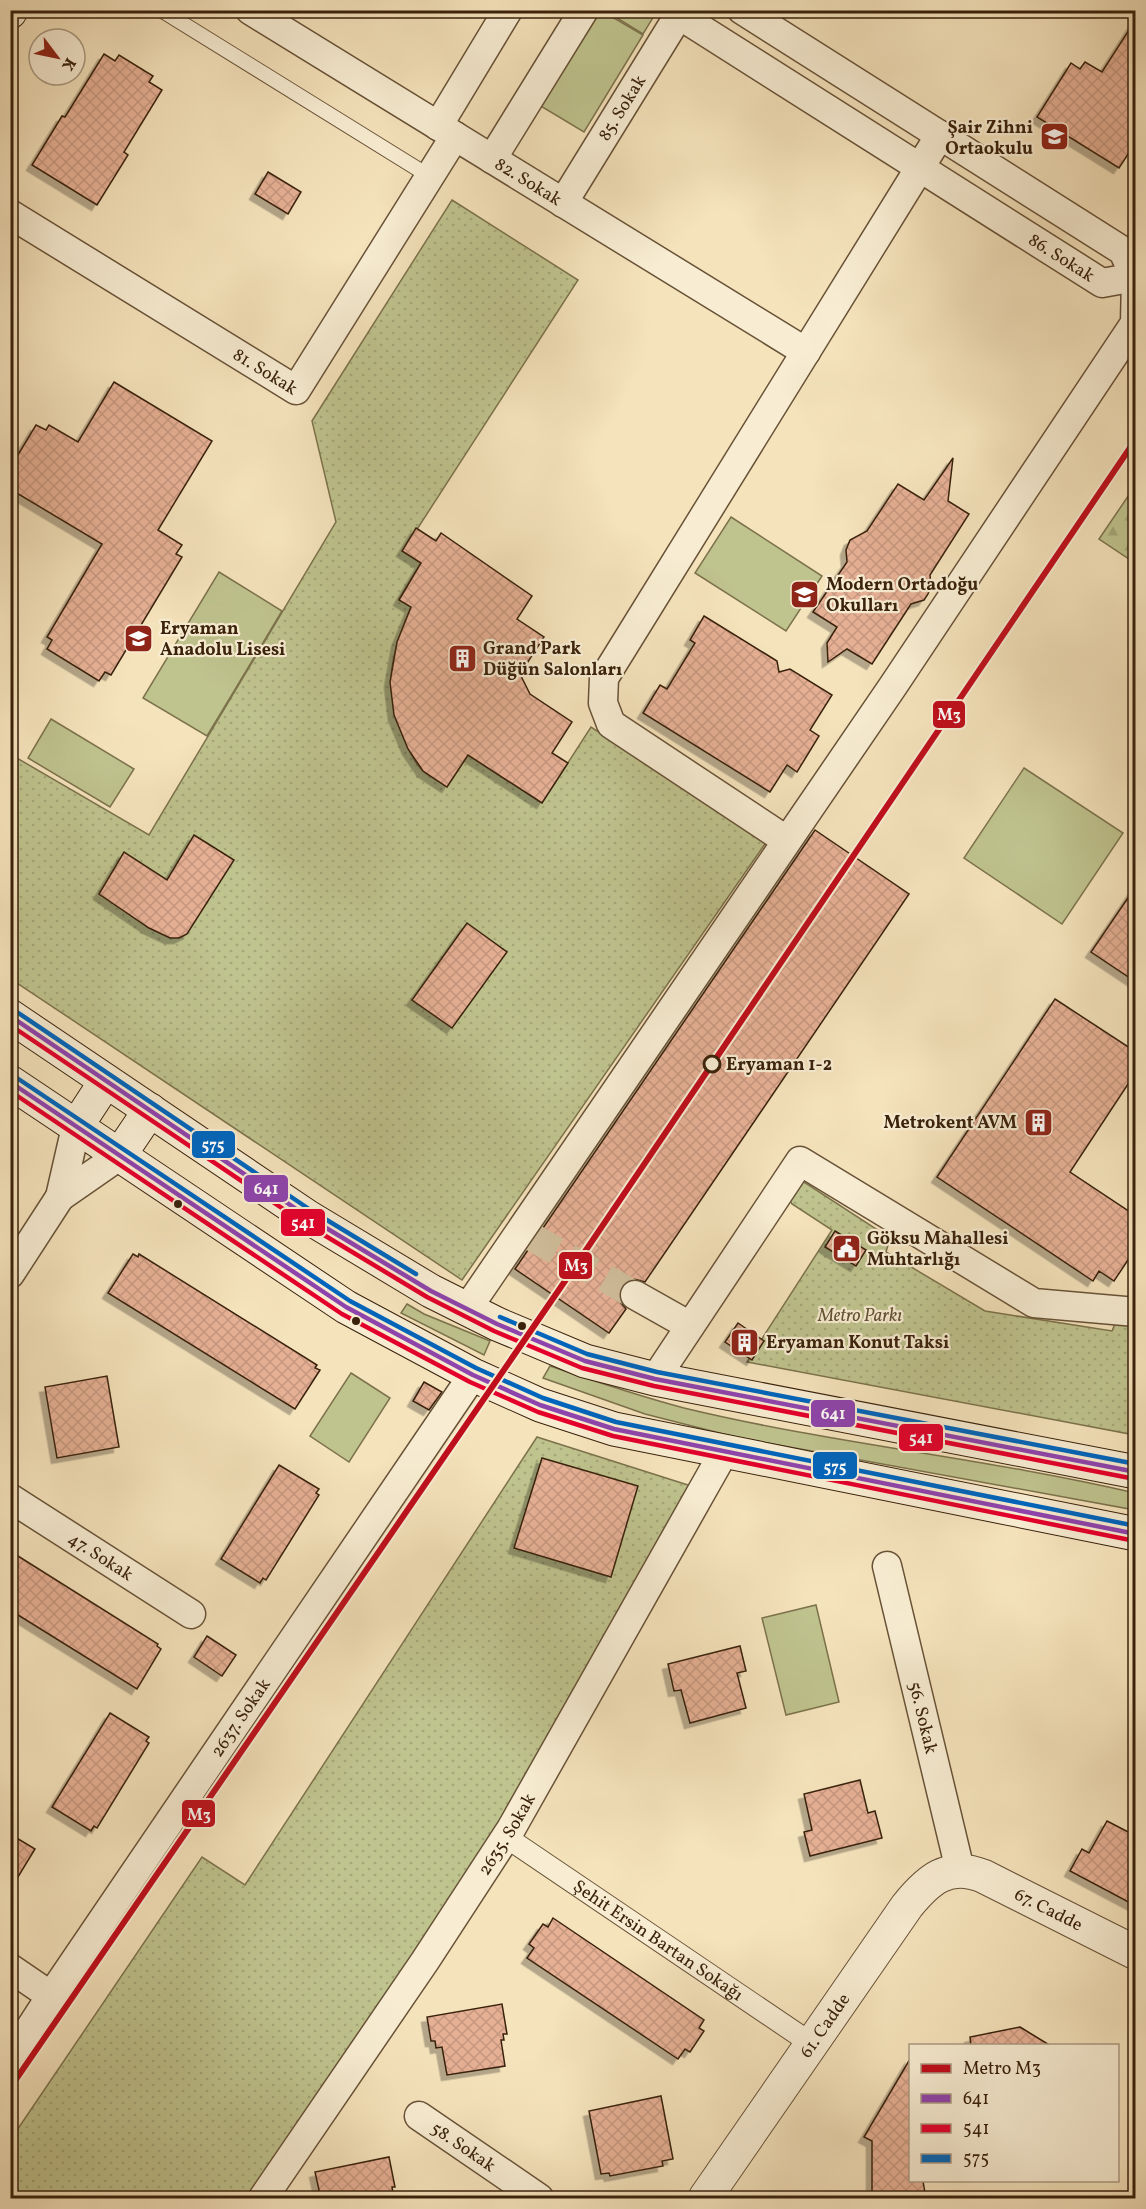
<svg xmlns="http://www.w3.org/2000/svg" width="1146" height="2209" font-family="Vollkorn,serif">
  <defs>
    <pattern id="forest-firs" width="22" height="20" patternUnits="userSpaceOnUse" patternTransform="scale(1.5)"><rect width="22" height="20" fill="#bfc38e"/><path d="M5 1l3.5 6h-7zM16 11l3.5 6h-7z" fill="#a5a779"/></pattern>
    <pattern id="park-dots" width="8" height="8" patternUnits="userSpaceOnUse" patternTransform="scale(1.5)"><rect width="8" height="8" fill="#bfc38e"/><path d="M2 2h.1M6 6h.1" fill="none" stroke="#a5a779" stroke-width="1.8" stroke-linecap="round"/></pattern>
    <pattern id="building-cross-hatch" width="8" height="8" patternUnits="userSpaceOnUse" patternTransform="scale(1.5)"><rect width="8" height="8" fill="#e6b095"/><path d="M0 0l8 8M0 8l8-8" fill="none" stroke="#c6977f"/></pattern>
    <filter id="shadow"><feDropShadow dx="-5.5" dy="5.5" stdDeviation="0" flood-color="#0004"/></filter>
  </defs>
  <rect width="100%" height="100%" fill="#f5e3bc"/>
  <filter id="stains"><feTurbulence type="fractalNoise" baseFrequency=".00333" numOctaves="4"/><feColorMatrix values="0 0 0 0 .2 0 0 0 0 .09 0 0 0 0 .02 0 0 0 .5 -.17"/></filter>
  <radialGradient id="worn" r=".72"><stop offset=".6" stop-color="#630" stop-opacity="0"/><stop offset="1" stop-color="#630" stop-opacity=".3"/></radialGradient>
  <!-- grass -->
  <g fill="#bfc38e" stroke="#7c724c" stroke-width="1.5">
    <polygon points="589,11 602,11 643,35 584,132 534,102"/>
    <polygon points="615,11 615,10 657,11 643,34 612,15"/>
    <polygon points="731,517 822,576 786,631 695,573"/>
    <polygon points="219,572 282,611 207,736 143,698"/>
    <polygon points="51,719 134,769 110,807 28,758"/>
    <polygon points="1024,768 1123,833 1062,924 964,858"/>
    <polygon points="407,1304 424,1314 490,1341 484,1355 401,1313"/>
    <path d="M550 1366C594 1381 639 1396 684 1408 833 1444 986 1458 1135 1493V1510L735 1437 645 1414 543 1378Z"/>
    <polygon points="351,1373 390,1398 349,1462 310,1436"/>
    <polygon points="816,1605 839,1702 786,1715 762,1618"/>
  </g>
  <!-- forest -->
  <polygon fill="url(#forest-firs)" stroke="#7c724c" stroke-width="1.5" points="1135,486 1135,563 1099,539"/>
  <!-- park -->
  <g fill="url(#park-dots)" stroke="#7c724c" stroke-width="1.5">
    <path d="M452 200 578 280 403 551 421 563 399 599 411 607C391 657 382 684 403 736 408 748 414 763 424 772 430 777 440 782 447 787L468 755 542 803 591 727 767 841 462 1280 11 979 10 754 149 835 336 522 312 421Z"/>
    <polygon points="798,1181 804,1182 890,1238 886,1252 985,1311 1112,1331 1117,1319 1135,1324 1135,1435 747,1362 832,1230 792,1204 788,1197"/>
    <polygon points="537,1437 691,1486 504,1818 249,2198 11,2198 11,2139 202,1857 245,1885"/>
  </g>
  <!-- building -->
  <g fill="url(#building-cross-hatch)" stroke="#39210b" stroke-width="1.5" filter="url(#shadow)">
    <polygon points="1136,19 1136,142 1119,168 1037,117 1071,63 1080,69 1085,62 1102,72"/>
    <polygon points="104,54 115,61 119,55 153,76 149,82 162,90 124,152 128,155 97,205 32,165 62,116 65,117"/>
    <polygon points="268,172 301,192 288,214 255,194"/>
    <polygon points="114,382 212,441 158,530 182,545 176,554 182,557 111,675 105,672 99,681 47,649 52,640 47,637 102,544 10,489 10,468 36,425 46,430 49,425 78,442"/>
    <polygon points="953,458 948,501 969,514 930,575 931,587 928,594 924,600 911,604 872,664 847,649 828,662 827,643 837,627 813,612 847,562 846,550 850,540 867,531 898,484 924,500"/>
    <polygon points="416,528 436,541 441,533 532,596 517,619 544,637 520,674 530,694 572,722 552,753 568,763 542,803 468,755 447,787 423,771 408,749 394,715 390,682 397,642 411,607 399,600 421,563 402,551"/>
    <polygon points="704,616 777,661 779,672 790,669 832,695 810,730 819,736 797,772 787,765 770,792 643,713 660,685 667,689 695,643 690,640"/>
    <polygon points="815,830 909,894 645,1282 634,1279 627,1281 621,1286 619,1296 621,1303 626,1309 609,1333 515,1269"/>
    <polygon points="194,835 234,860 187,934 179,938 170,938 149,928 99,894 124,852 167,880"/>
    <polygon points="1136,886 1136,982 1091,952"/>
    <polygon points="467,923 507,952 452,1028 412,1000"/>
    <polygon points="1055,999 1136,1052 1136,1072 1070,1172 1136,1216 1136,1248 1114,1281 1099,1271 1093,1281 937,1177"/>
    <polygon points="835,1231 866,1250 856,1266 825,1247"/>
    <polygon points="133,1254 138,1257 139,1254 317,1365 315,1368 320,1370 295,1409 108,1293"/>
    <polygon points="738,1323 764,1341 752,1360 725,1342"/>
    <polygon points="107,1376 119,1447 57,1458 45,1387"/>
    <polygon points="424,1382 442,1392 429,1410 413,1401"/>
    <polygon points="542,1458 638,1486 611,1577 514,1548"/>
    <polygon points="279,1465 319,1489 316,1493 319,1495 266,1580 263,1578 260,1583 221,1559"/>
    <polygon points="10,1551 158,1644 157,1646 161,1649 137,1689 10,1610"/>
    <polygon points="207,1636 236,1655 222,1676 194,1657"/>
    <polygon points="740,1646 746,1671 737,1673 746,1708 690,1723 681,1690 674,1691 668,1664"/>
    <polygon points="110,1713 149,1737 146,1741 149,1743 97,1828 94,1826 91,1831 52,1807"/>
    <polygon points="860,1780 868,1813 875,1811 882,1838 810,1856 804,1832 812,1830 804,1794"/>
    <polygon points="1107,1821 1136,1836 1136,1906 1070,1871 1082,1849 1089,1853"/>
    <polygon points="10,1834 35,1849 10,1890"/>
    <polygon points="553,1918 704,2020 699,2028 704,2031 690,2052 685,2049 678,2059 527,1958 534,1948 529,1944 543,1924 548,1927"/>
    <polygon points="502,2004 507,2034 503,2034 504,2040 501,2040 505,2066 447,2075 442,2047 436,2048 435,2041 431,2041 427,2017"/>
    <polygon points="1020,2027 1051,2046 971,2046 970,2037"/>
    <polygon points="910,2059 910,2181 923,2181 926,2199 872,2199 872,2141 864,2137"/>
    <polygon points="661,2096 673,2159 662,2161 663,2166 610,2176 609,2173 601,2174 589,2111"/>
    <polygon points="389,2157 395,2187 392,2187 393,2193 389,2193 390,2199 321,2199 315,2172"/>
  </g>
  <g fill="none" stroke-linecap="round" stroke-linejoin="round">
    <!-- minor-tunnel -->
    <polyline stroke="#cfbc99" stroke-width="28" stroke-dasharray="28 14" stroke-linecap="butt" points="532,1237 635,1295"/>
    <defs>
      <polyline id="service" points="161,10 429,176"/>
      <g id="pedestrian">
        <path id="s1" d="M506 1837 812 2044"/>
      </g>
      <g id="minor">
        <path id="s2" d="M250 10 806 352"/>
        <polyline points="742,10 1123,251 1135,277"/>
        <path id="s3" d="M679 15 1102 283 1135 277"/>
        <polyline points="438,126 508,10"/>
        <polyline points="492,159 584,10"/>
        <path id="s4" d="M563 203 682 10"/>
        <path id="s5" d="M10 214 296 390 455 136"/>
        <polyline points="786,840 611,724 603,703 604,678 940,135"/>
        <polyline points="76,1127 60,1197 119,1156"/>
        <polyline points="10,1274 60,1197"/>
        <polyline points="635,1295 690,1326"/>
        <polyline points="467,1309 893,686 1135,323 1136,277"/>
        <polyline points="655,1379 800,1161 1034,1303 1136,1312"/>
        <path id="s6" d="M10 1498 191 1614"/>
        <path id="s7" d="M887 1566 960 1870"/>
        <polyline points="10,1968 51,1996"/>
        <path id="s8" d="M10 2059 51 1996 473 1375"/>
        <path id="s9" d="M419 2116 539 2198"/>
        <path id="s10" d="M263 2198 425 1961 511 1829 724 1452"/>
      </g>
      <g id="tertiary">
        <path id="s11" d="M705 2198 907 1906C928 1880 948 1862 983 1876L1136 1953"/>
      </g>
      <g id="secondary">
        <polyline points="10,12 11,10"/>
        <polyline points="10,1016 308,1217 431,1291 497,1324 585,1361 655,1379 1136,1472"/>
        <polyline points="10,1082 346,1307 473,1375 540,1405 614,1429 1136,1534"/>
        <polyline points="76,1127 106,1081"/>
        <polyline points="119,1156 150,1110"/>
      </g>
    </defs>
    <!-- service casing -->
    <use href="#service" stroke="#685237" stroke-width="16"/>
    <!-- pedestrian casing -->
    <use href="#pedestrian" stroke="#685237" stroke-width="23"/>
    <!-- minor casing -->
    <use href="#minor" stroke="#685237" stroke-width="31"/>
    <!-- tertiary casing -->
    <use href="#tertiary" stroke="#685237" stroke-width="35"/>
    <!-- secondary casing -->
    <use href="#secondary" stroke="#39210b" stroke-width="35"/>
    <!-- service -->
    <use href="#service" stroke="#f8edd3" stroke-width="14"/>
    <!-- pedestrian -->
    <use href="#pedestrian" stroke="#f8edd3" stroke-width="21"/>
    <!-- minor -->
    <use href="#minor" stroke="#f8edd3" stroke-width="28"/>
    <!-- tertiary -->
    <use href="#tertiary" stroke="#f8edd3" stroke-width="33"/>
    <!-- secondary -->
    <use href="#secondary" stroke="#f8edd3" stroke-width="33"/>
    <defs>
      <g id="bus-1">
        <polyline points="10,1016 308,1217 431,1291 497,1324 585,1361 655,1379 1136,1472"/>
        <polyline points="10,1082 346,1307 473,1375 540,1405 614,1429 1136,1534"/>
      </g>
      <g id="bus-2">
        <polyline points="10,1025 304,1223 427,1297 494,1331 582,1368 654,1386 1135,1479"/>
        <polyline points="10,1091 342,1314 470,1382 538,1412 613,1436 1135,1541"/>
      </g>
      <g id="bus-3">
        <polyline points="14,1010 312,1211 416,1274"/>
        <polyline points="14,1076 350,1301 476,1368 543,1398 616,1422 1136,1526"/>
        <polyline points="500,1317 587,1354 657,1372 1136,1464"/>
      </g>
    </defs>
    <!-- bus-1 casing -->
    <use href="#bus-1" stroke="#f8edd3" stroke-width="9"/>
    <!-- bus-2 casing -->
    <use href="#bus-2" stroke="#f8edd3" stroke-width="9"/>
    <!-- bus-3 casing -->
    <use href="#bus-3" stroke="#f8edd3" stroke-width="9"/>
    <!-- bus-1 -->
    <use href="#bus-1" stroke="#8e44ad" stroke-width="4.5"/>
    <!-- bus-2 -->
    <use href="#bus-2" stroke="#e4002b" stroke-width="4.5"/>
    <!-- bus-3 -->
    <use href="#bus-3" stroke="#0065bd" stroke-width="4.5"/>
    <defs>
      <polyline id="metro-1" points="10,2088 565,1281 1136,439"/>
    </defs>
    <!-- metro-1 casing -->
    <use href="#metro-1" stroke="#f8edd3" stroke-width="10"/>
    <!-- metro-1 -->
    <use href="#metro-1" stroke="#bf0e1c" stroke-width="6"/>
  </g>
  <!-- icons -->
  <defs>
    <symbol id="school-square" viewBox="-11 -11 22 22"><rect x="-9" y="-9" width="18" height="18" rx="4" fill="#8f2418" stroke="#f8edd3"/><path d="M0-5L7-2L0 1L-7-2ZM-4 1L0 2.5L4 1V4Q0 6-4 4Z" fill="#fff"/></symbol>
    <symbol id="building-square" viewBox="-11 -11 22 22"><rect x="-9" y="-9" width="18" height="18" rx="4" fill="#8f2418" stroke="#f8edd3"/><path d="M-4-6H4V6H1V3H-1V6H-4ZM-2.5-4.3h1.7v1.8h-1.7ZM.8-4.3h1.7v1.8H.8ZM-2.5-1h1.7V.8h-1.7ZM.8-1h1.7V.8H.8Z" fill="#fff"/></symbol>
    <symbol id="civic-square" viewBox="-11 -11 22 22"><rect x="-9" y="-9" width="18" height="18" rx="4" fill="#8f2418" stroke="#f8edd3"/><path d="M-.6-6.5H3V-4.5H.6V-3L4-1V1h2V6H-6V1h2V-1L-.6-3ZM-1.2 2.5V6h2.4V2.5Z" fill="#fff"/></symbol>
  </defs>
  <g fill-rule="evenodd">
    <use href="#school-square" x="1038" y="120" width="33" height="33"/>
    <use href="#school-square" x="788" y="578" width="33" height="33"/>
    <use href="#school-square" x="122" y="622" width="33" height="33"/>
    <use href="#building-square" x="446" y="642" width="33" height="33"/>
    <use href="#building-square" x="1022" y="1106" width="33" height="33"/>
    <use href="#civic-square" x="830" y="1232" width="33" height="33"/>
    <use href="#building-square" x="728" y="1326" width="33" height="33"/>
  </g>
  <!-- markers -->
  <circle fill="#f8edd3" stroke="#39210b" stroke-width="3" cx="712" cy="1064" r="8"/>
  <g fill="#39210b" stroke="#f8edd3" stroke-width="2">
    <circle cx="178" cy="1204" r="5"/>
    <circle cx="356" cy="1321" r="5"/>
    <circle cx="522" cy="1326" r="5"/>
  </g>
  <g text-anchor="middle" stroke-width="4.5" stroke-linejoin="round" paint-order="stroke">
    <!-- street labels -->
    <g font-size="18" fill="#39210b" stroke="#f8edd3">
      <text dy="6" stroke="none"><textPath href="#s4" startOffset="112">85. Sokak</textPath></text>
      <text dy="6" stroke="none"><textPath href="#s2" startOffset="327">82. Sokak</textPath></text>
      <text dy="6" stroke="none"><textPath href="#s3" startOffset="453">86. Sokak</textPath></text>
      <text dy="6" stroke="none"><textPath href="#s5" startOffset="300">81. Sokak</textPath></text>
      <text dy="6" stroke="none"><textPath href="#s6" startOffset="108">47. Sokak</textPath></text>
      <text dy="6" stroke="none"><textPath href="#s8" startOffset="412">2637. Sokak</textPath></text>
      <text dy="6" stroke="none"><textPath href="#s7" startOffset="156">56. Sokak</textPath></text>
      <text dy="6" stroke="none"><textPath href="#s10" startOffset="438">2635. Sokak</textPath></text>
      <text dy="6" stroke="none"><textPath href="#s11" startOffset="518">67. Cadde</textPath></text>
      <text dy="6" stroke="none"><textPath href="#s1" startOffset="184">Şehit Ersin Bartan Sokağı</textPath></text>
      <text dy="6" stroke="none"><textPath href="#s11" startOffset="210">61. Cadde</textPath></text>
      <text dy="6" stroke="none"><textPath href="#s9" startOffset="54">58. Sokak</textPath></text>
    </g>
    <!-- poi labels -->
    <g font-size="18" font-weight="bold" fill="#39210b" stroke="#f8edd3" text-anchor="start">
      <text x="1033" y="133" text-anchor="end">Şair Zihni<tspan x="1033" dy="21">Ortaokulu</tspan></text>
      <text x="826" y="590">Modern Ortadoğu<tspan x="826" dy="21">Okulları</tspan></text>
      <text x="160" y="634">Eryaman<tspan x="160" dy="21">Anadolu Lisesi</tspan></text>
      <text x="483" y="654">Grand Park<tspan x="483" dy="21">Düğün Salonları</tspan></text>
      <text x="1017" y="1128" text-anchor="end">Metrokent AVM</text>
      <text x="867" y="1244">Göksu Mahallesi<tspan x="867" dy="21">Muhtarlığı</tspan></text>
      <text x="766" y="1348">Eryaman Konut Taksi</text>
    </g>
    <!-- stop labels -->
    <g font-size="18" font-weight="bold" fill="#39210b" stroke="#f8edd3" text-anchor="start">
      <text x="726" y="1070">Eryaman 1-2</text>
    </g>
    <!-- park labels -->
    <g font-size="18" font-style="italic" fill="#615232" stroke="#f8edd3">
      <text x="860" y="1321">Metro Parkı</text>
    </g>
  </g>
  <g stroke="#f8edd3" stroke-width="2">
    <rect x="932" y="700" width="34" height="29" rx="6" fill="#bf0e1c"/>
    <rect x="191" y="1130" width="45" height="29" rx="6" fill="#0065bd"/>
    <rect x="243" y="1174" width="46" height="29" rx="6" fill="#8e44ad"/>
    <rect x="280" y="1208" width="46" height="29" rx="6" fill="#e4002b"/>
    <rect x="558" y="1251" width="35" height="29" rx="6" fill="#bf0e1c"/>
    <rect x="810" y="1399" width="46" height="29" rx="6" fill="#8e44ad"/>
    <rect x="898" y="1423" width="46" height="29" rx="6" fill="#e4002b"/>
    <rect x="812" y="1451" width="46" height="29" rx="6" fill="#0065bd"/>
    <rect x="181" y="1799" width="35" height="29" rx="6" fill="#bf0e1c"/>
  </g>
  <g font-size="16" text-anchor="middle" font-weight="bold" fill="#fff">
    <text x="949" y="720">M3</text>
    <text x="213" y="1150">575</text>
    <text x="266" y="1194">641</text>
    <text x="303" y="1228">541</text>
    <text x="576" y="1271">M3</text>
    <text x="833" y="1419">641</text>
    <text x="921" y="1443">541</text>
    <text x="835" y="1472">575</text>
    <text x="199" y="1820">M3</text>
  </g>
  <!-- margin -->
  <rect width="1146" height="2209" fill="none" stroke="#f5e3bc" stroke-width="36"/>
  <rect x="12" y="12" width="1122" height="2185" fill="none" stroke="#39210b" stroke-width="3"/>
  <rect x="18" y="18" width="1110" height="2173" fill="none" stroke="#39210b" stroke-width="1.5"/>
  <!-- legend -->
  <rect x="909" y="2044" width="210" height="138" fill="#f8edd3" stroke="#ac9b83" stroke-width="1.5"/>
  <rect x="921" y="2064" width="30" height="9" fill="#bf0e1c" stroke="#ac9b83" stroke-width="1.5"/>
  <text x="963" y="2074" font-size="18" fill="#39210b">Metro M3</text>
  <rect x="921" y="2094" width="30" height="9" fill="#8e44ad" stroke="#ac9b83" stroke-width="1.5"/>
  <text x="963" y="2104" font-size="18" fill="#39210b">641</text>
  <rect x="921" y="2124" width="30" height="9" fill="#e4002b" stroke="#ac9b83" stroke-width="1.5"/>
  <text x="963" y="2134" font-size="18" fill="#39210b">541</text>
  <rect x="921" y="2154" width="30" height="9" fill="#0065bd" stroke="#ac9b83" stroke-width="1.5"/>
  <text x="963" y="2164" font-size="18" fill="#39210b">575</text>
  <!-- north arrow -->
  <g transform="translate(57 57) rotate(122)"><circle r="28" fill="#f8edd3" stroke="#ac9b83" stroke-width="1.5"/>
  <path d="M0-4.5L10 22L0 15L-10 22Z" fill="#8f2418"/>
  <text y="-9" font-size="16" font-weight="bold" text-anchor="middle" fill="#39210b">K</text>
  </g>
  <rect width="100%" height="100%" filter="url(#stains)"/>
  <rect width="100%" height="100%" fill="url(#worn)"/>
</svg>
